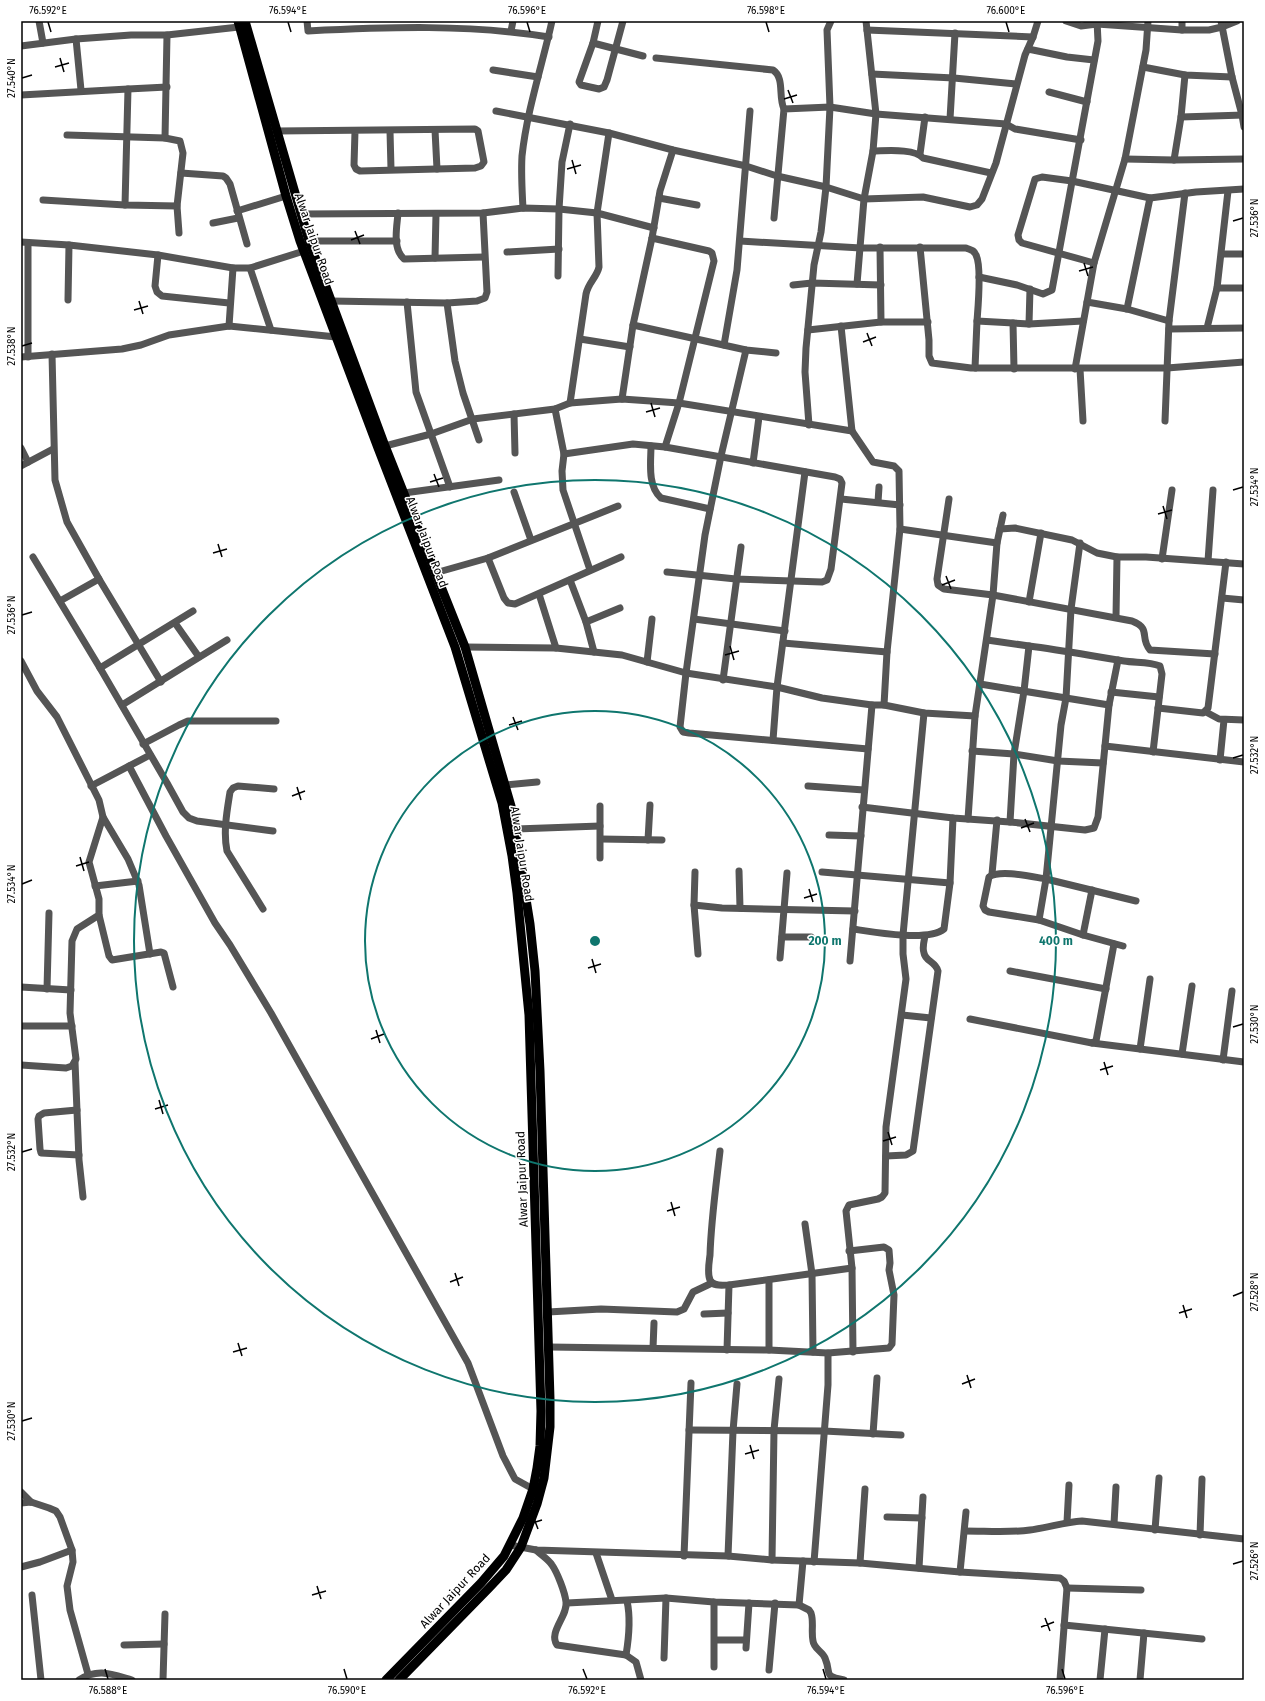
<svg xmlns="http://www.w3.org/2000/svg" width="1265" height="1701" font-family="'Fira Sans',sans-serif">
  <rect width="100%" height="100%" fill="#fff"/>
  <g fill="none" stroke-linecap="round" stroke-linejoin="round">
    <!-- minor -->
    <g stroke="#555" stroke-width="7">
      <polyline points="39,21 43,43"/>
      <path d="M307 21 308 31C388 27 469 24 549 37"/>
      <polyline points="598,21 593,43 579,82 581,85 599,89 604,87 607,80 623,21"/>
      <polyline points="1066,21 1081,26 1097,24 1182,30 1209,30 1222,27 1237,21"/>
      <polyline points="1182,21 1182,30"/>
      <polyline points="1221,21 1232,77 1242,115 1244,127"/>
      <polyline points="867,30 1033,37"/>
      <polyline points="511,31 513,21"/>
      <polyline points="76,39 81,90"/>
      <polyline points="593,43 643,56"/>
      <polyline points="21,46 76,39 131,35 167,35 239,27"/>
      <polyline points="1028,49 1067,57 1094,60"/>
      <path d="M656 58 773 70C785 78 778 97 784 109"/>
      <polyline points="1143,67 1185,75 1232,77"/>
      <polyline points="493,70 538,77"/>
      <polyline points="872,74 954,78 1016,84"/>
      <polyline points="128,89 167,87"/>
      <polyline points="1049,92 1087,102"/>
      <polyline points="21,95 128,89 125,205"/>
      <polyline points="496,111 609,133 673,150 746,166 777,176 826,187 864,199 923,197 970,207 977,205 982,199 996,163 1025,55 1033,37 1038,21"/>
      <polyline points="1181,117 1244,115"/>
      <polyline points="950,119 955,33"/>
      <polyline points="435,130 437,169"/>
      <polyline points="277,131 475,129 478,131 484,162 481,166 475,168 360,171 356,169 354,165 355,131"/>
      <polyline points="390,131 391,169"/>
      <polyline points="67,135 165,138 180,141 183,153 177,206 179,233"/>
      <polyline points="165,138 167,35"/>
      <path d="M873 151C885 151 914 148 923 158L991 173"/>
      <polyline points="920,154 925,117"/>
      <polyline points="1125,159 1174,160 1244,159"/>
      <polyline points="1174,160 1181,117 1185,75"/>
      <polyline points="181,173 223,176 226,178 230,184 247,244"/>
      <polyline points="659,198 697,205"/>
      <polyline points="43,200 125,205 177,206"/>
      <path d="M523 208C522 191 521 173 522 156 527 110 542 66 552 21"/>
      <polyline points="237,211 286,196"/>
      <path d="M398 213C397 227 392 248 404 259L484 257"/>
      <polyline points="300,214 483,213 523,208 559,209 597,213 654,228"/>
      <polyline points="774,218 784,109 830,107 876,114 1006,124 1015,129 1081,140"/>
      <polyline points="213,223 238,218"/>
      <polyline points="652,238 709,251 712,253 714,261 679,403 665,447"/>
      <polyline points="309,241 397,241"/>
      <path d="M740 241 861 248H966C971 250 974 250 976 255 982 266 978 307 977 321L1029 324 1083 321"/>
      <polyline points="21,242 69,245 158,255 233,268 250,268 304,251"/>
      <polyline points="880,247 881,322"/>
      <polyline points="920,247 929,340 929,356 932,363 971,368 1167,368 1244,362"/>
      <polyline points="507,252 559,249"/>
      <polyline points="1222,254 1244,254"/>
      <polyline points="158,255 155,286 157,292 162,296 229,303"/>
      <polyline points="435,258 436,214"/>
      <polyline points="1094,263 1022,243 1019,240 1018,235 1035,179 1042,177 1072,181 1150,198 1196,192 1244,189"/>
      <polyline points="250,268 271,330"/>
      <polyline points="558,276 559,209 562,162 570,124"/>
      <polyline points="979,277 1017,285 1043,294 1052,290 1098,41 1097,21"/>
      <polyline points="857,284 864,199 873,151 876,114 866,21"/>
      <polyline points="793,285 812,283 881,285"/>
      <polyline points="1217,288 1244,288"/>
      <polyline points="68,300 69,245"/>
      <polyline points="331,301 447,303 477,301 485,298 487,292 483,213"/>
      <polyline points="407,302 416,392 450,487"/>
      <polyline points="1087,302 1127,309 1169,321"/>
      <polyline points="447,303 455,361 463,393 479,440"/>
      <polyline points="1127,309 1150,198"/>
      <polyline points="1013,323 1014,369"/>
      <polyline points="1029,324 1030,289"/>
      <polyline points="633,325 746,350 776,353"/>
      <polyline points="229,326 233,268"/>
      <polyline points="841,326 852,431 873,462 894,466 899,471 900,529 887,652 884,705"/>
      <polyline points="1207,328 1217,288 1228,191"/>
      <polyline points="1169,329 1244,328"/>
      <polyline points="808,330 881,322 928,322"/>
      <polyline points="580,339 630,347"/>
      <polyline points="724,345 737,270 750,111"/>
      <polyline points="746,350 721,456 705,535 686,673 680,727 683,732 689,733 868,749"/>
      <polyline points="52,354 55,480 67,522 99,579 161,682"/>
      <polyline points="21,357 122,349 141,345 169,335 229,326 336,337"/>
      <polyline points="28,357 28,243"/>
      <polyline points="975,368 977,321"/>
      <polyline points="1075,369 1094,263 1125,159 1146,50 1148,21"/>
      <polyline points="1080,369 1083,421"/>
      <polyline points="622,399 633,325 652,238 660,191 673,150"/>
      <path d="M570 403 586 294C588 283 597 277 599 267L597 213 609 133"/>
      <polyline points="555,409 564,454 562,471 563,490 590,570"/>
      <polyline points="514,414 515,453"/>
      <polyline points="1165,421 1169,321 1185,193"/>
      <polyline points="809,425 805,372 806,348 814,265 821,232 826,187 830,107 827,30 831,21"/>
      <polyline points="385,446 431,434 473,419 555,409 570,403 622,399 679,403 852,431"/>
      <path d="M651 446C651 461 647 486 661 498L710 509"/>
      <polyline points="21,448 28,462"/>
      <polyline points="564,454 633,444 665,447 835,477 840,479 842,483 831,569 827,580 822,582 736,579 667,572"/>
      <polyline points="753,463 759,417"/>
      <polyline points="21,466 53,449"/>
      <polyline points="514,492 531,540"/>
      <polyline points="404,493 499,480"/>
      <polyline points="841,499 900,505"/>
      <path d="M949 499 937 579 938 585 944 589 993 595 1132 621C1152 629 1139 637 1150 650L1215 654"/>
      <polyline points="878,502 879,487"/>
      <polyline points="900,529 997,543"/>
      <polyline points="1000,529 1015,528 1072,540 1097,553 1117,557 1146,557 1244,564"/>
      <polyline points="33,557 100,668 167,783 183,812 189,818 197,821 273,831"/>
      <polyline points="488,558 504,598 508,603 515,604 621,557"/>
      <polyline points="1162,559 1172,490"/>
      <polyline points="1208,561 1213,490"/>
      <polyline points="435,573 488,558 618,506"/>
      <polyline points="570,580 586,622 594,652"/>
      <polyline points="539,594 556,648"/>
      <polyline points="1222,598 1244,600"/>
      <polyline points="60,601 99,579"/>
      <polyline points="1029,602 1041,533"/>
      <polyline points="1116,617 1117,557"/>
      <polyline points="694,619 785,631"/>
      <polyline points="586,622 620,608"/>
      <polyline points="175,623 199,657"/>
      <polyline points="987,640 1029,646"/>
      <polyline points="783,643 887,652"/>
      <polyline points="465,647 556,648 622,655 686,673 777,687 822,698 872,705 884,705 924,713 975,716"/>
      <polyline points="21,661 37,691 57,717 99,800 103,817 89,862 99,899 99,915 77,929 72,941 70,1013 76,1059 72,1066 66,1068 21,1065"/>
      <polyline points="647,662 652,619"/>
      <polyline points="100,668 193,611"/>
      <polyline points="723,680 741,547"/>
      <polyline points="980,684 1109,705"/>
      <polyline points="1111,692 1159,697"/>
      <polyline points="122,705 227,640"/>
      <polyline points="1158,708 1203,713 1208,708 1226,562"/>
      <polyline points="1206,712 1219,719 1244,720"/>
      <polyline points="773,740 777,687 805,472"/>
      <polyline points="143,744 179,725 188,721 276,721"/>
      <polyline points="1105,746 1244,762"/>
      <polyline points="972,751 1014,754 1058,761 1103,763"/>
      <polyline points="1220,760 1224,720"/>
      <polyline points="129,766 166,836 215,923 230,945 271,1013 468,1363 503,1456 515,1479 533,1489"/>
      <polyline points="506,785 537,782"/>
      <polyline points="91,786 150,755"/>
      <polyline points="808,786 864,790"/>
      <polyline points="600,806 600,858"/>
      <polyline points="862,807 953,818 1010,822 1085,830 1094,828 1098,817 1109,705 1118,660"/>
      <polyline points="103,817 128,859 139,885 150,954"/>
      <polyline points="968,819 975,716 993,595 997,543 1003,515"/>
      <path d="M1010 822 1014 754 1024 691 1029 646C1061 650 1092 656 1124 661 1135 663 1149 661 1160 666L1162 674 1153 752"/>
      <polyline points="516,829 600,826"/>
      <polyline points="829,835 861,836"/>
      <polyline points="601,839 662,840"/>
      <polyline points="648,840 650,805"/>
      <polyline points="739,871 740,908"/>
      <polyline points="695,872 694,905 698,954"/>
      <polyline points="822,872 950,883"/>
      <polyline points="992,874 997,820"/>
      <polyline points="95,886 138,881"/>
      <polyline points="694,905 722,908 855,911"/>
      <path d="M263 909 227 851C223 832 227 811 230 792L233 788 238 786 274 789"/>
      <polyline points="99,915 109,956 112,960 161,952 164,953 173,987"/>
      <path d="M1039 920 989 912 985 910 983 906 989 877C1000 869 1033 877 1046 879L1061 725 1066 698 1071 609 1080 543"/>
      <path d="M853 929C873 932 928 942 944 929L950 883 953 818"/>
      <polyline points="1083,935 1092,890"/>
      <polyline points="782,937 811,937"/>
      <polyline points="1123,946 1083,935 1039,920 1046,879 1136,901"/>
      <polyline points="780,958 787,873"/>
      <path d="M850 961C858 876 864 790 872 705"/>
      <polyline points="1010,971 1106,989"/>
      <polyline points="21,987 71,990"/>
      <polyline points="47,989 49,913"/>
      <polyline points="902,1015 931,1018"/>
      <polyline points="970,1019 1082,1041 1092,1043 1096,1041 1114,944"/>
      <polyline points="21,1026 72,1026"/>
      <polyline points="1092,1043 1244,1062"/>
      <polyline points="1140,1049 1150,979"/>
      <polyline points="1182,1054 1192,986"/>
      <polyline points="1223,1060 1232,991"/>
      <polyline points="75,1062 79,1160 83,1197"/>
      <polyline points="77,1110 44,1113 39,1116 38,1119 40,1149 41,1153 79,1155"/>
      <path d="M720 1151C716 1186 711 1221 710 1255 709 1263 707 1273 710 1280 713 1287 723 1285 729 1285L852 1268"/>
      <path d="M886 1156 906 1155 913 1151 938 971C936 962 925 961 924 953 922 948 924 941 925 936"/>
      <polyline points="805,1224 812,1274 813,1352"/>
      <polyline points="769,1280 769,1350"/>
      <polyline points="548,1312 601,1309 677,1312 684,1309 693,1292 712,1283"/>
      <polyline points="704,1314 728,1313"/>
      <polyline points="549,1347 769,1350 828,1353 889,1348 892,1344 894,1295 889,1270 890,1263 889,1250 884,1247 849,1251"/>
      <polyline points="653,1348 654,1323"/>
      <polyline points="727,1350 729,1285"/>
      <polyline points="853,1352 852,1268 846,1211 849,1205 878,1199 882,1197 885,1193 886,1127 906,979 903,954 903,935 924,713"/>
      <polyline points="689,1430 824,1431 901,1435"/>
      <polyline points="873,1434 877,1378"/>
      <polyline points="21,1492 31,1502"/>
      <polyline points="21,1503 31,1502 49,1508 56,1511 60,1517 72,1550 73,1562 67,1586 70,1610 88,1674"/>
      <polyline points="887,1517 922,1518"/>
      <polyline points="1067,1522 1069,1485"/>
      <polyline points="1114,1524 1116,1487"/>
      <polyline points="1155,1530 1159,1478"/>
      <path d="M965 1531C987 1531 1009 1533 1030 1530 1048 1528 1064 1522 1082 1521L1244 1539"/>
      <polyline points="1200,1535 1202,1479"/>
      <polyline points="510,1545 536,1550 728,1556 772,1560 860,1563 960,1572 1060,1578 1064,1581 1067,1588 1060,1680"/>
      <path d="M536 1550C541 1555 548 1559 552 1565 557 1572 565 1592 566 1602 568 1616 548 1632 557 1645L626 1655 636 1662 641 1680"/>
      <polyline points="596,1553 612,1600"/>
      <polyline points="684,1556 691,1383"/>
      <polyline points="728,1556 733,1431 737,1384"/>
      <polyline points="772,1560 774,1430 779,1379"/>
      <polyline points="814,1562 828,1385 828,1353"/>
      <polyline points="860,1563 865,1489"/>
      <polyline points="21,1567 40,1562 72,1550"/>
      <polyline points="919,1568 923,1497"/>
      <polyline points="960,1572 966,1512"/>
      <polyline points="1067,1588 1141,1590"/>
      <polyline points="32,1595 41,1680"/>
      <path d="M567 1603 666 1598 714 1602 799 1605 809 1610 811 1613C814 1622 811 1631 813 1641 814 1649 822 1651 825 1658 832 1675 822 1675 844 1680"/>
      <polyline points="799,1605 803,1561"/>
      <polyline points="1064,1625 1202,1639"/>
      <polyline points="715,1640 746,1640"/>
      <polyline points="124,1645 164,1644"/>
      <polyline points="746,1648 749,1603"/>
      <path d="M626 1655C629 1637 631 1619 627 1601"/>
      <polyline points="664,1658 666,1598"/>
      <polyline points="714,1667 714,1602"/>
      <polyline points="769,1670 775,1603"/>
      <path d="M79 1680C98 1668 111 1674 132 1680"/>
      <polyline points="163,1680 165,1614"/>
      <polyline points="1100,1680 1105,1629"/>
      <polyline points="1140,1680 1144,1633"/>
    </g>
    <!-- major -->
    <g stroke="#000" stroke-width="9">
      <polyline points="238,21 286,196 300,241 378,448 455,647 502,803 512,856 517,893 529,1015 541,1411 540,1446 537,1468 533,1489 523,1518 504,1556 481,1583 386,1680"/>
      <polyline points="245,21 309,241 385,446 465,647 511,806 530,924 535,971 540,1071 550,1399 550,1427 544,1478 537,1504 521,1547 506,1570 489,1588 399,1680"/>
    </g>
  </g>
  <!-- ticks -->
  <path fill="none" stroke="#000" stroke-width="1.5" d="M48 22 51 32M288 22 291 32M527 22 530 32M766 22 769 32M1006 22 1009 32M60 58 64 72M55 67 69 63M22 78 32 75M788 90 793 103M784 99 797 95M572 160 576 174M567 169 581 165M1233 221 1243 218M355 231 360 244M351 240 364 235M1084 263 1088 276M1079 271 1093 267M139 301 143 314M134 310 148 306M867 333 872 346M863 342 876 337M22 346 32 343M651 403 655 417M646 412 660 408M434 474 439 487M430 482 443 478M1233 490 1243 487M1163 506 1167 519M1158 514 1172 510M218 544 222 557M213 553 227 549M946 576 951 589M942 585 955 580M22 615 32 612M730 646 734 660M725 655 739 651M513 717 518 730M509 725 522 721M1233 758 1243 755M297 787 301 800M292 796 305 791M1025 819 1030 832M1021 828 1034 823M80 857 84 871M76 866 89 862M22 884 32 880M809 889 813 902M804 898 817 894M592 959 596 973M588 968 601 964M1233 1027 1243 1024M376 1030 380 1043M371 1039 384 1034M1104 1062 1108 1075M1100 1070 1113 1066M159 1100 163 1114M155 1109 168 1105M888 1132 892 1145M883 1141 896 1137M22 1152 32 1149M671 1202 675 1216M667 1211 680 1207M455 1273 459 1286M450 1282 463 1277M1233 1296 1243 1292M1183 1305 1187 1318M1179 1313 1192 1309M238 1343 242 1356M233 1352 247 1348M967 1375 971 1388M962 1384 975 1379M22 1421 32 1418M750 1445 754 1459M745 1454 759 1450M533 1516 538 1529M529 1524 542 1520M1233 1564 1243 1561M317 1586 321 1599M312 1595 326 1591M1045 1618 1050 1631M1041 1627 1054 1622M105 1669 108 1679M344 1669 347 1679M583 1669 587 1679M823 1669 826 1679M1062 1669 1065 1679"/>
  <!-- distance rings -->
  <g fill="none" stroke="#0f766e" stroke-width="2">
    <circle cx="595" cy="941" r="230"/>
    <circle cx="595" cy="941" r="461"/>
  </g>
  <g text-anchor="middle" stroke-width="3" stroke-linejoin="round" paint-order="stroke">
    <!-- street labels -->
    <g font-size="12" fill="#000" stroke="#fff">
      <text transform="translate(314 239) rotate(71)" y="4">Alwar Jaipur Road</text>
      <text transform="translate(427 542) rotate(69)" y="4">Alwar Jaipur Road</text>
      <text transform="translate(522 854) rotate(81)" y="4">Alwar Jaipur Road</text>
      <text transform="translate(522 1179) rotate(-92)" y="4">Alwar Jaipur Road</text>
      <text transform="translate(455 1591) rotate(-47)" y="4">Alwar Jaipur Road</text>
    </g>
  </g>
  <circle cx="595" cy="941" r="6" fill="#0f766e" stroke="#fff" stroke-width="2"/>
  <g font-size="12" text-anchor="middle" font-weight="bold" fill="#0f766e" stroke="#fff" stroke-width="3" stroke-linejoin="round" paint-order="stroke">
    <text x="825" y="945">200 m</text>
    <text x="1056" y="945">400 m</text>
  </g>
  <!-- border -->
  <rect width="1265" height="1701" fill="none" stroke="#ffffff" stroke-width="44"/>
  <rect x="22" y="22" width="1221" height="1657" fill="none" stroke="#000" stroke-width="1.5"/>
  <g font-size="10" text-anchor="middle" fill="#000">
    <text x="48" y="14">76.592°E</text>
    <text x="288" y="14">76.594°E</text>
    <text x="527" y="14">76.596°E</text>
    <text x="766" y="14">76.598°E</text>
    <text x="1006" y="14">76.600°E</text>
    <text transform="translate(11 78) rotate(-90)" y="4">27.540°N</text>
    <text transform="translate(1254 218) rotate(-90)" y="4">27.536°N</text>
    <text transform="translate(11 346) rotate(-90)" y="4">27.538°N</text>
    <text transform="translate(1254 487) rotate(-90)" y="4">27.534°N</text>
    <text transform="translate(11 615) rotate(-90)" y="4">27.536°N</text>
    <text transform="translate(1254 755) rotate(-90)" y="4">27.532°N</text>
    <text transform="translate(11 884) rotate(-90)" y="4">27.534°N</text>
    <text transform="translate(1254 1024) rotate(-90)" y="4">27.530°N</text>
    <text transform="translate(11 1152) rotate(-90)" y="4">27.532°N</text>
    <text transform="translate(1254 1292) rotate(-90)" y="4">27.528°N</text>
    <text transform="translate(11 1421) rotate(-90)" y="4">27.530°N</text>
    <text transform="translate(1254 1561) rotate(-90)" y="4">27.526°N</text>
    <text x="108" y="1694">76.588°E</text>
    <text x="347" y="1694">76.590°E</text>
    <text x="587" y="1694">76.592°E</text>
    <text x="826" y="1694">76.594°E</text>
    <text x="1065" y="1694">76.596°E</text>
  </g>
</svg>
